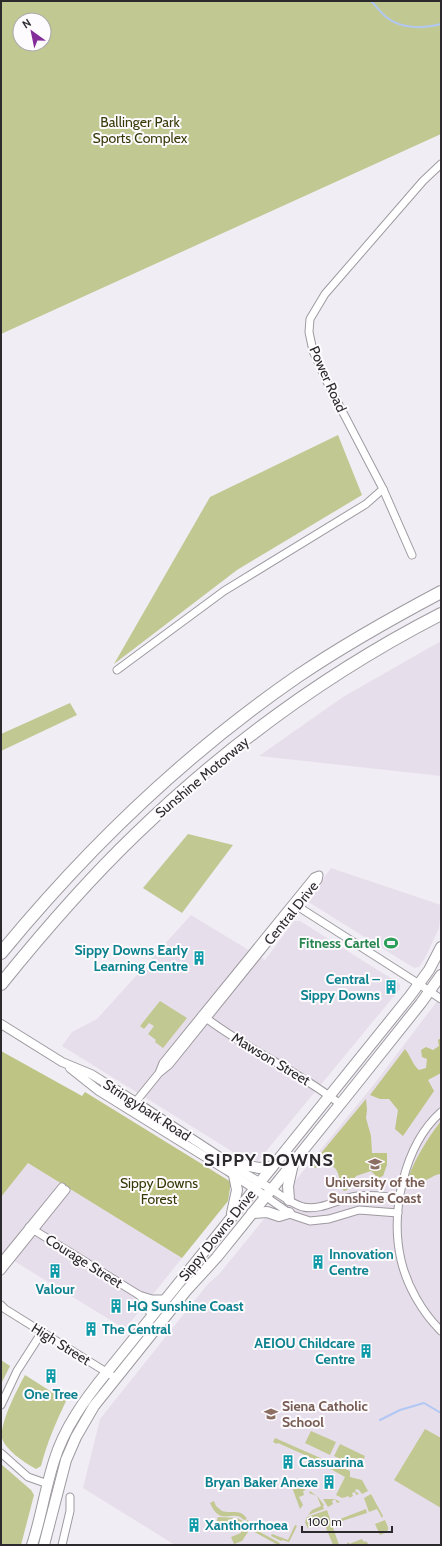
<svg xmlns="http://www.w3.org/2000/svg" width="442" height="1546" font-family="Cabin,sans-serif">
  <rect width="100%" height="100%" fill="#f1edf4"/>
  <!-- built -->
  <g fill="#e7deeb">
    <polygon points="441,641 441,776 259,756 343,697"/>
    <polygon points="331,868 441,905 439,928 425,958 419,967 414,968 307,901"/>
    <polygon points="191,915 265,960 294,921 300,921 400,984 400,989 370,1025 258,1161 238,1155 62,1046 72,1032 97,1019"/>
    <polygon points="441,996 441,1545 175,1545 83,1488 100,1419 207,1285 220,1273 375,1083"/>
    <polygon points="28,1163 182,1258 125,1329 1,1253 1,1197"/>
  </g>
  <!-- green -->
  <g fill="#c2c891" fill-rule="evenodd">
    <path d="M1 1H441V134L1 334ZM20 20H44V44H20Z"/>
    <polygon points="338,435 362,495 237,570 114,664 210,497"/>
    <polygon points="70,703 77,715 1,751 1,734"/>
    <polygon points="188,834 233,845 182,913 143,888"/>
    <polygon points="160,1001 187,1018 163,1048 155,1042 156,1040 148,1034 154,1026 149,1023 144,1029 140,1026"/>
    <polygon points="1,1360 10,1366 1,1384"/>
    <path d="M25 1375 66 1401C56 1422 47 1443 41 1466L36 1469C28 1465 22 1460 15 1455 10 1450 4 1445 2 1438 0 1422 17 1390 25 1375Z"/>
    <polygon points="425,1429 441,1438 441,1508 394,1480"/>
    <polygon points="311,1431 336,1442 330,1455 305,1443"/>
    <polygon points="275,1438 350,1471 350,1477 362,1480 368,1491 362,1494 359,1490 356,1489 355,1491 359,1494 356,1495 355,1492 352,1493 353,1496 349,1498 349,1496 342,1498 336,1495 345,1477 325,1466 325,1464 278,1443 277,1444 273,1442"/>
    <polygon points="340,1444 365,1456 359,1468 334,1456"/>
    <polygon points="1,1464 31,1490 34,1495 21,1545 1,1545"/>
    <polygon points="298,1486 306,1490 303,1491 304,1495 299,1497 303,1505 300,1509 293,1490 293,1487"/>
    <polygon points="310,1491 318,1497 324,1505 323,1506 324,1509 308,1515 312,1510 321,1506 317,1496 309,1493"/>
    <polygon points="371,1494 383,1516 382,1518 377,1509 369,1512 364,1498"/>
    <polygon points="323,1499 335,1499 340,1502 337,1503 335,1499 332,1501 333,1504 328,1507"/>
    <path d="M214 1501 216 1506 222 1511C231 1514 241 1508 247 1519L244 1520C233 1508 221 1528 210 1503Z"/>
    <polygon points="366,1509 367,1513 336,1523 335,1521"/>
    <polygon points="327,1510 339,1545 333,1545 324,1523 309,1527 308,1529 305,1522 307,1517"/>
    <polygon points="218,1517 237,1518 243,1521 237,1524 236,1522 219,1528 216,1523"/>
    <polygon points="248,1520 251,1527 280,1543 278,1545 249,1529 246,1521"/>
    <polygon points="385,1520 388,1527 388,1530 385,1533 380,1535 375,1524"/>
    <polygon points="244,1522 248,1532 242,1541 234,1544 231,1537 241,1533 237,1524"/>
    <polygon points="295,1525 297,1526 289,1542 282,1540 281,1541 271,1536 272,1534 288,1540"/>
    <polygon points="362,1539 364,1542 366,1541 369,1545 345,1545 349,1542 349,1544"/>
  </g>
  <!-- forest -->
  <g fill="#bdc484">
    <path d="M441 1038V1073L428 1080 434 1091 403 1136 395 1129 398 1110 389 1099H380L370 1095 405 1049C411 1056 412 1064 419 1070L426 1068 427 1059 422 1057 421 1050 426 1047 433 1050 439 1046 438 1040Z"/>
    <polygon points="1,1051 82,1096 85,1092 231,1182 228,1201 182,1258 28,1163 1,1197"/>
    <path d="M366 1099 367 1110 366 1118 371 1136 372 1153H387V1165L383 1176 378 1178 371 1171 356 1176 347 1190 344 1191 340 1186C339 1167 334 1162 315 1168L312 1164Z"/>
    <path d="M441 1121V1174C435 1173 424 1184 412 1184L408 1178C416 1157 427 1139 441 1121Z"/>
  </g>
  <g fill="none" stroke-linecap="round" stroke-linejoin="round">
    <!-- stream -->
    <g stroke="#b1c7f4" stroke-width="2">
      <path d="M371 1C376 6 381 13 386 17 401 29 424 29 441 24"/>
      <polyline points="380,1420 400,1410 424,1403 441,1413"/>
    </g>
    <defs>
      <g id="minor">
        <polyline points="412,555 383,489 326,380 313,351 309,332 310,319 325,294 423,181 441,164"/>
        <polyline points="117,670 224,591 366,504 383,489"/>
        <polyline points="294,904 419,984 441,999"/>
        <path d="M202 1015C245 1049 297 1070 340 1104"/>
        <polyline points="129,1110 159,1073 163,1063 314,877 319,875 318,880 169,1065 159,1073"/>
        <path d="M441 1112C404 1145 390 1212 401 1260 407 1286 422 1312 441 1331"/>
        <path d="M271 1189C281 1195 292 1204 303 1207 322 1211 339 1198 357 1196 371 1194 386 1197 400 1198"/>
        <polyline points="265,1196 292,1215 310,1221 329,1219 359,1210 398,1213"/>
        <polyline points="29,1227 139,1295 152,1299 166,1299"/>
        <polyline points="1,1262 62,1187"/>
        <polyline points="1,1271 66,1190"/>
        <polyline points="139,1295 147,1304 151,1316"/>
        <polyline points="1,1305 5,1309 111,1375"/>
        <polyline points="1,1405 17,1371 42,1332"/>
        <polyline points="1,1453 28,1477 48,1484"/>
        <polyline points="62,1545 70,1511 70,1497"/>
      </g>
      <g id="tertiary">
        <polyline points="1,1024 62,1062 91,1074 136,1102 249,1176 271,1189"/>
        <polyline points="70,1068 99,1091 228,1171 265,1196"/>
      </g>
      <g id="secondary">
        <polyline points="229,1162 259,1168 272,1167"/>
        <polyline points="289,1200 288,1186 293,1164"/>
        <polyline points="232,1213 237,1190 234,1175"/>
        <polyline points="252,1213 267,1212 279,1216 289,1213"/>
        <path d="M32 1545C41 1518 45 1489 54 1461 64 1428 85 1399 107 1372L410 996 429 970 441 947"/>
        <polyline points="44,1545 66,1460 76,1437 94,1406 186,1291 217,1257 346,1097 421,1003 441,975"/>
      </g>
      <g id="motorway">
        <path d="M1 953C88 847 185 754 298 676 344 645 392 618 441 592"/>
        <path d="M1 984C43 932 87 881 136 834 226 747 330 671 441 614"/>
      </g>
    </defs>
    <!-- minor casing -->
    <use href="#minor" stroke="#9e9aa0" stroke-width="9"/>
    <!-- tertiary casing -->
    <use href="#tertiary" stroke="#9e9aa0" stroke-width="10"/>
    <!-- secondary casing -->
    <use href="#secondary" stroke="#9e9aa0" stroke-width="12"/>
    <!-- motorway casing -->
    <use href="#motorway" stroke="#9e9aa0" stroke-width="14"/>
    <!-- minor -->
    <use href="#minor" stroke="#fff" stroke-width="7"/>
    <!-- tertiary -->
    <use href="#tertiary" stroke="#fff" stroke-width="8"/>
    <!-- secondary -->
    <use href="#secondary" stroke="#fff" stroke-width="10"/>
    <!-- motorway -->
    <use href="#motorway" stroke="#fff" stroke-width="12"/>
  </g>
  <!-- icons -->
  <defs>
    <symbol id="stadium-bare" viewBox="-9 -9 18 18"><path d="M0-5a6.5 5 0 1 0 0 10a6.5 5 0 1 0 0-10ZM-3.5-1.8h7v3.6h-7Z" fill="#2e9e5b" stroke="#fefbff" stroke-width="2.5" paint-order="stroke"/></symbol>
    <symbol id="building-bare" viewBox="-9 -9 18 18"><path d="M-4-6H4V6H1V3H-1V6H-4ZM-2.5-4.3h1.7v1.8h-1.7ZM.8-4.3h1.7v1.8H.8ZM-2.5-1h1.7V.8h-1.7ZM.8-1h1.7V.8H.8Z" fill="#0f9aa8" stroke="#fefbff" stroke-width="2.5" paint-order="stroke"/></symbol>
    <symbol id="university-bare" viewBox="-9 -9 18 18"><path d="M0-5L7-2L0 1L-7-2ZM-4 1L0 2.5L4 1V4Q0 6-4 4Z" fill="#8d6e63" stroke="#fefbff" stroke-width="2.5" paint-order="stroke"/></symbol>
    <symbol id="school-bare" viewBox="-9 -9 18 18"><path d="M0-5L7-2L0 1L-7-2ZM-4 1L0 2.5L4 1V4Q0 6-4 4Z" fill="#8d6e63" stroke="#fefbff" stroke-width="2.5" paint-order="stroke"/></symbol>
  </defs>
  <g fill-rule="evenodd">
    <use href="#stadium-bare" x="381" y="933" width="20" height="20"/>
    <use href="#building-bare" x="189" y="948" width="20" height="20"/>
    <use href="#building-bare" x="381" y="977" width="20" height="20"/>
    <use href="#university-bare" x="365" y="1154" width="20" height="20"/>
    <use href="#building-bare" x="308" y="1252" width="20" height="20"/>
    <use href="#building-bare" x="45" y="1261" width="20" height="20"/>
    <use href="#building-bare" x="106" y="1296" width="20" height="20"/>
    <use href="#building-bare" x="81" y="1319" width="20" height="20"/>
    <use href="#building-bare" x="356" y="1341" width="20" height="20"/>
    <use href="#building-bare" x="41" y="1366" width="20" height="20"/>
    <use href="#school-bare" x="261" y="1404" width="20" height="20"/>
    <use href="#building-bare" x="278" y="1452" width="20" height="20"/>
    <use href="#building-bare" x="319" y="1472" width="20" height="20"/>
    <use href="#building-bare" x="184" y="1515" width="20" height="20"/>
  </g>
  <g text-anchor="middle" stroke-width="4" stroke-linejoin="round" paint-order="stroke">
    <!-- park labels -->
    <g font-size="14" fill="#373a07" stroke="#fefbff">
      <text x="140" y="127">Ballinger Park<tspan x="140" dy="16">Sports Complex</tspan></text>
      <text x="159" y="1188">Sippy Downs<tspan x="159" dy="16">Forest</tspan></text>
    </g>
    <!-- street labels -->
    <g font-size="14" fill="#2c2a2d" stroke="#fefbff">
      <text transform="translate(328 379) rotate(66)" y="5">Power Road</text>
      <text transform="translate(202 777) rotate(-40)" y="5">Sunshine Motorway</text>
      <text transform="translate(291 913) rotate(-51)" y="5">Central Drive</text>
      <text transform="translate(271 1059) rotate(31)" y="5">Mawson Street</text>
      <text transform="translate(147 1110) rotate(33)" y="5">Stringybark Road</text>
      <text transform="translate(217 1235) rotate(-51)" y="5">Sippy Downs Drive</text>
      <text transform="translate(84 1261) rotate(32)" y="5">Courage Street</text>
      <text transform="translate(61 1344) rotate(32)" y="5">High Street</text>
    </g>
    <!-- leisure labels -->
    <g font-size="14" font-weight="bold" fill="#27864d" stroke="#fefbff" text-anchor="end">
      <text x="380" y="948">Fitness Cartel</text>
    </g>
    <!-- culture labels -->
    <g font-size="14" font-weight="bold" fill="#0d838f" stroke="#fefbff" text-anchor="start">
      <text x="188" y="955" text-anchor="end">Sippy Downs Early<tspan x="188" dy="16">Learning Centre</tspan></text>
      <text x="380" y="984" text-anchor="end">Central –<tspan x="380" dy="16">Sippy Downs</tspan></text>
      <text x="329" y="1259">Innovation<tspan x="329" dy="16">Centre</tspan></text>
      <text x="55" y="1294" text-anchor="middle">Valour</text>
      <text x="127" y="1311">HQ Sunshine Coast</text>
      <text x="102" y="1334">The Central</text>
      <text x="355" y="1348" text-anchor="end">AEIOU Childcare<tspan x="355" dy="16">Centre</tspan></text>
      <text x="51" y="1399" text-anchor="middle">One Tree</text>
      <text x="299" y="1467">Cassuarina</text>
      <text x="318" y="1487" text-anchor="end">Bryan Baker Anexe</text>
      <text x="205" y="1530">Xanthorrhoea</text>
    </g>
    <!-- education labels -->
    <g font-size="14" font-weight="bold" fill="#785e54" stroke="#fefbff">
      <text x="375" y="1187">University of the<tspan x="375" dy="16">Sunshine Coast</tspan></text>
      <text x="282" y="1411" text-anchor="start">Siena Catholic<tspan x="282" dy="16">School</tspan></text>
    </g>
    <!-- district labels -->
    <g font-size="18" font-weight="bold" letter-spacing="1" fill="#2c2a2d" stroke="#fefbff">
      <text x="269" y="1166">SIPPY DOWNS</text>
    </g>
  </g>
  <!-- border -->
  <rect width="442" height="1546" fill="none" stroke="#2c2a2d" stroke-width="4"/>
  <!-- north arrow -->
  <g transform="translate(32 32) rotate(327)"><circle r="19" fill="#fefbff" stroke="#aaa7ab"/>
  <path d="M0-3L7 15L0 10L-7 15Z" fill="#832d9b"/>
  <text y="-6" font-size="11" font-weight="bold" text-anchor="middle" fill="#2c2a2d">N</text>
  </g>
  <!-- scale -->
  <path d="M302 1526v6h90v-6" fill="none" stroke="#2c2a2d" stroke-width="2"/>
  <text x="308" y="1526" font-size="12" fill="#2c2a2d" stroke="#fefbff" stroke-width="3" paint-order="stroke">100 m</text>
</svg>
